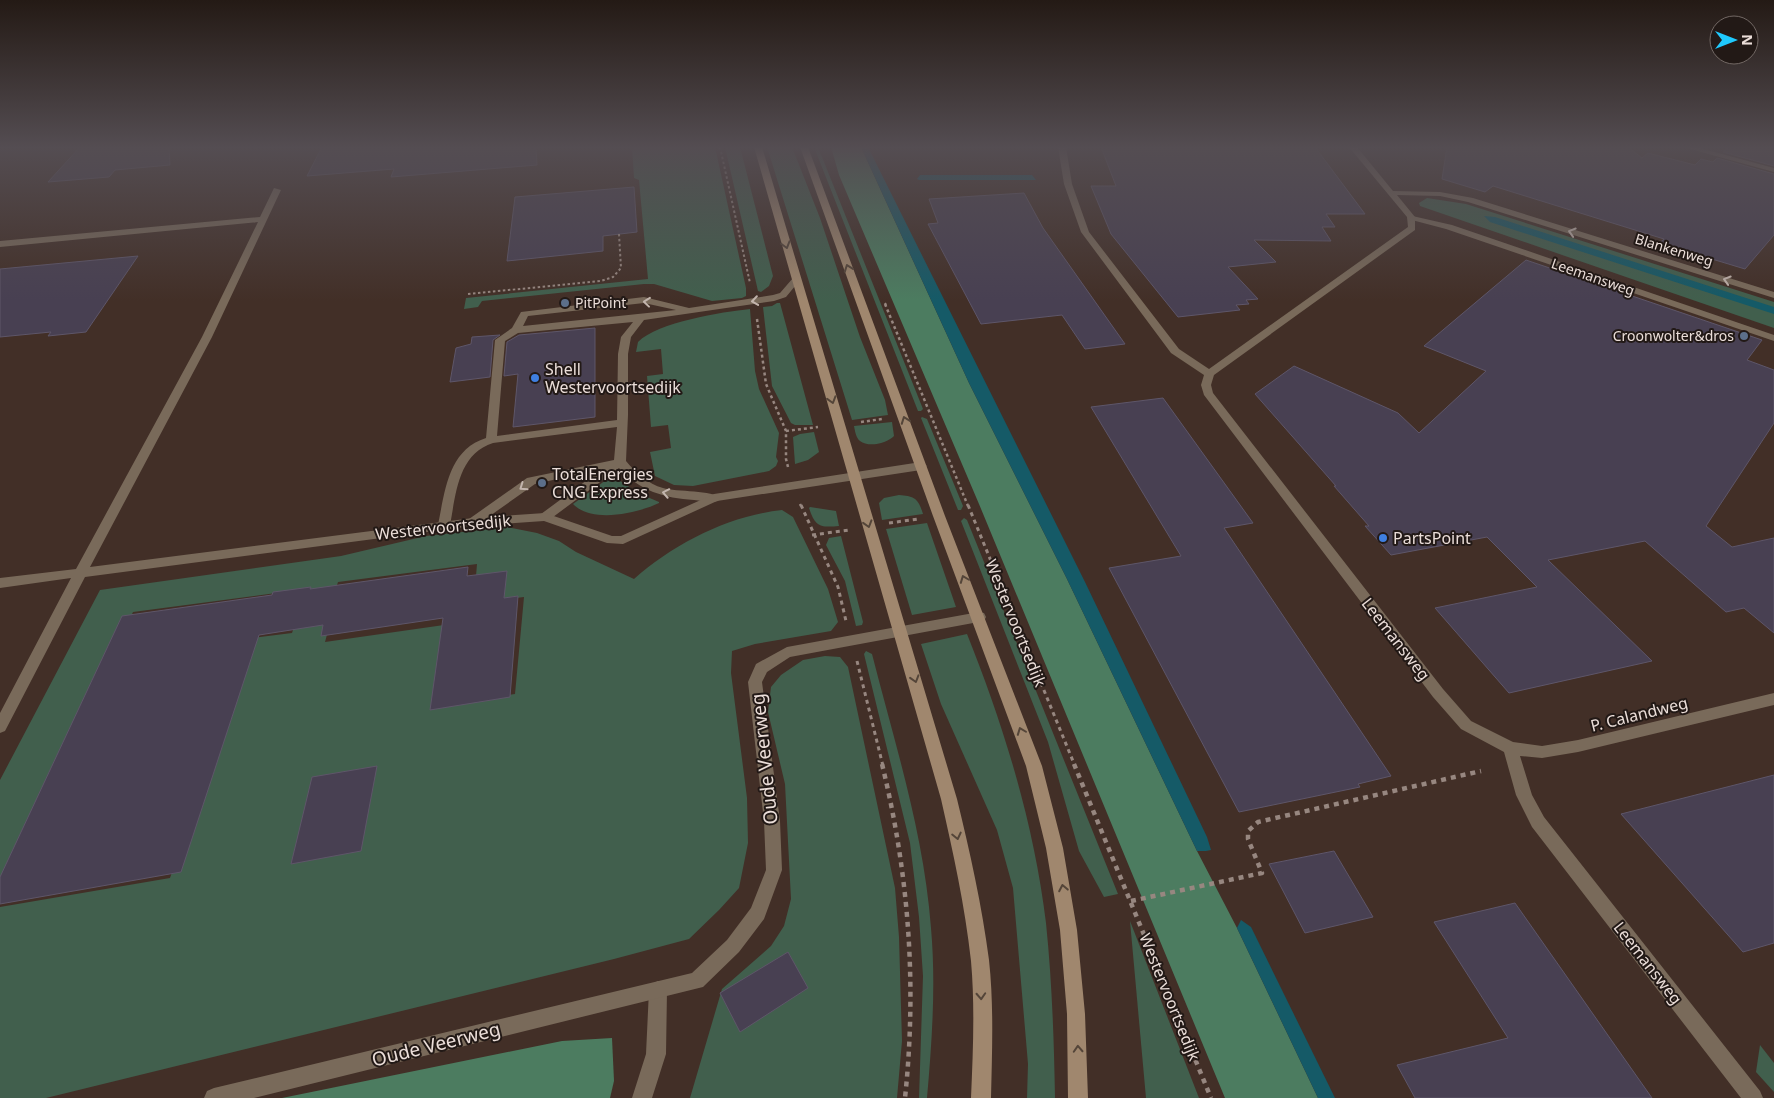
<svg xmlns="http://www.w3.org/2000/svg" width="1774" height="1098" font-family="'Noto Sans',sans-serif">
  <rect width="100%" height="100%" fill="#422f27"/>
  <!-- green -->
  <g fill="#415f4d">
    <polygon points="632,147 715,147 746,288 746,296 742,298 712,301 654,284 644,284 482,301 478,307 464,309 466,298 648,279 639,180 634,178"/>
    <polygon points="725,147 740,147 773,276 769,286 761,292 758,291"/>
    <polygon points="767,147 792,147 820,218 860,337 885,400 888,415 852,420"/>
    <polygon points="814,147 818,147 923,409 921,411 918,411"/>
    <polygon points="1427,198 1466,204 1774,302 1774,328 1420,206 1419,203"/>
    <polygon points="777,303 780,303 813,425 795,425 791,423 772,386 763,307 772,306"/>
    <path d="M750 309 755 371 759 389 779 433 776 457 778 461 776 466 769 471 693 486 674 485 655 476 650 452 671 448 668 425 651 427 647 376 663 374 661 349 636 352 638 342C658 322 722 312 750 309Z"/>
    <polygon points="922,417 927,419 963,506 961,510 958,510 921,418"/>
    <path d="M892 422 894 436C887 443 869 448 860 441 856 438 855 431 854 426Z"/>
    <polygon points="814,432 819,452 808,460 795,464 793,437 800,434"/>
    <path d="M616 478 638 493 659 502V503C638 513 592 524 573 504L606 480Z"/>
    <path d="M899 495C914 496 918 498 923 514L882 520 879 503 884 498Z"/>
    <path d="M810 507 836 511 839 526C819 528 815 526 809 508Z"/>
    <path d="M782 510 793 517 828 589 838 622 831 631 755 644 732 651 731 673 747 798 748 843 739 888 719 910 689 939 614 959 46 1098H0V907L170 878 253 638 292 633 296 621 332 616 325 642 451 624 438 706 515 694 524 597 501 600 476 576 477 564 338 582 331 604 306 589 133 612 0 895V780L100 590 341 556 426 536 507 527 537 533 559 541 576 552 634 579C675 543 728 516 782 510Z"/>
    <polygon points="964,518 967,520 1118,894 1104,897 1079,851 1048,742 961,521"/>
    <polygon points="927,523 956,607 912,615 886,529"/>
    <polygon points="841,536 863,622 862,625 856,626 845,581 826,545 829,538"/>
    <path d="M967 634C1004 726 1034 824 1046 923 1052 981 1054 1040 1055 1098H1027L1028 1064 1013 888 997 830 941 704 921 644Z"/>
    <path d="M866 651 872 654C895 744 924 834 931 928 936 984 932 1041 927 1098H919L923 976 919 917 910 843 864 654Z"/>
    <polygon points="825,656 840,657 848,667 895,888 899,937 902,1041 897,1098 690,1098 722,989 771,946 784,926 791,899 785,784 768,712 771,687 781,675 803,660"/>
    <polygon points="1130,921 1199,1098 1146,1098"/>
    <polygon points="1760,1045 1774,1063 1774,1092 1756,1072"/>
  </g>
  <!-- forest -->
  <g fill="#4c7c60">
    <polygon points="831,147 861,147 969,383 1067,579 1197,851 1237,928 1318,1098 1225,1098 979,504 839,175"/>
    <polygon points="612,1038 614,1081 610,1098 282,1098 562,1041"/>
  </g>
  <!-- water -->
  <g fill="#155a67">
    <polygon points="861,147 868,147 1085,582 1207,837 1211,850 1206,851 1197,851 1067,579 969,383"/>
    <polygon points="920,175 1032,175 1036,180 919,180 917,179"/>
    <polygon points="1484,216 1495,217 1774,307 1774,314 1490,222"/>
    <polygon points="1241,920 1251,927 1335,1098 1318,1098 1237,928"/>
  </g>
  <!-- building -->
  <g fill="#484052" stroke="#5e5669">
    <polygon points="80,147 169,147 170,165 115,170 109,177 48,182"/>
    <polygon points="322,147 536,147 537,165 391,177 394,169 307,176"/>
    <polygon points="1101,147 1315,147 1365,214 1326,214 1335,227 1322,227 1331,241 1254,240 1276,262 1228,267 1258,299 1246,300 1249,304 1236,305 1240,310 1178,317 1111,234 1091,186 1116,186"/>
    <polygon points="1447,147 1628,147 1642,158 1648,153 1695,165 1701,159 1713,162 1717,158 1774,174 1774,235 1745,269 1692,253 1688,257 1655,247 1664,239 1493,186 1485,192 1442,179"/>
    <polygon points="1729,147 1774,147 1774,166 1723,152"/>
    <polygon points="634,187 637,232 603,236 603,251 507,261 515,197"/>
    <polygon points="1024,193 1043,228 1125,344 1085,349 1062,315 981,324 928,224 938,223 929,199"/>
    <polygon points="138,256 86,332 48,336 51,332 0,337 0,269"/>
    <polygon points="1526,260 1762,340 1747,360 1774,370 1774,423 1706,526 1732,547 1774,538 1774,633 1744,608 1726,612 1645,541 1548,560 1652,661 1509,693 1435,608 1537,587 1487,537 1391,555 1365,526 1369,526 1334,486 1336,486 1255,394 1294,366 1398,413 1419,433 1486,371 1424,346"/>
    <polygon points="595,328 595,417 513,427 518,374 504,376 507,342 519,335"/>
    <polygon points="500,335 493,340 490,377 450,382 456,348 471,344 472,337"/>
    <polygon points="1163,398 1253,523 1224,528 1391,776 1358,784 1360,787 1239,812 1109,568 1181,556 1091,407"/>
    <polygon points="468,567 467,576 507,571 504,598 518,596 510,697 430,710 443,618 321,636 323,625 259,635 181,872 0,904 0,877 122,616 272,595 273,592 281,591 311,587 310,589"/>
    <polygon points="377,766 361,851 291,864 312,777"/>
    <polygon points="1774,775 1774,943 1743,952 1621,814"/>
    <polygon points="1334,851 1373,917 1305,933 1269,864"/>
    <polygon points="1515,903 1652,1098 1415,1098 1397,1065 1508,1038 1434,922"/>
    <polygon points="788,952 808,988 740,1032 720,993"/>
  </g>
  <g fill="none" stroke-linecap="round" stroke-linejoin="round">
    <!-- path-far3 -->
    <g stroke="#978780" stroke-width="2" stroke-dasharray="2.5 2.5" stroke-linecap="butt">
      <polyline points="720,147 750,283"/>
      <polyline points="468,294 601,281 613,277 621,268 619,234"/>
      <polyline points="885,303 886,305"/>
    </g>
    <!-- path-far2 -->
    <g stroke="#978780" stroke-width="2.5" stroke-dasharray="3 3" stroke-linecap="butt">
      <polyline points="885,304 968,506"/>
      <polyline points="757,319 766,384 786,431 786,459 788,467"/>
      <polyline points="861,422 882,419"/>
      <polyline points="786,431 818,427"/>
      <polyline points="800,504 801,506"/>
    </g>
    <!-- path-far1 -->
    <g stroke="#978780" stroke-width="3" stroke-dasharray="4 4" stroke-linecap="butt">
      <polyline points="801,505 838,587 846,621"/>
      <polyline points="968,505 1075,766"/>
      <polyline points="889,523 918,519"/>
      <polyline points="812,535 849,530"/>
      <polyline points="857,661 883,766"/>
    </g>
    <!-- path -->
    <g stroke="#978780" stroke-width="4.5" stroke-dasharray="5 5" stroke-linecap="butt">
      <path d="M882 764C909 875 917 985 905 1098"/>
      <polyline points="1074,764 1211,1098"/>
      <polyline points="1131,901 1262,873 1248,839 1248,831 1258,822 1481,771"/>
    </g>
    <!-- lane -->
    <g fill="#796a5a" fill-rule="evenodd">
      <polygon points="1408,215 1452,225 1774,335 1774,341 1446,229 1408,219"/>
      <path d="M796 277 800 280 786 297 774 301 644 320 631 337 628 354V415L626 461C636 473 648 484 663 488 676 492 714 490 720 498L718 501C711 503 702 501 694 500 664 498 640 491 619 468L549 520H541L539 517 541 514 602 469 535 484 477 525H469L467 522 469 519 527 478 614 460 617 427 493 443C458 454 456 494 450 525L448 528H440L438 525C445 491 448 450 486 438L495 340 512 328 521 312 644 297 689 308 773 295 780 293 793 278ZM644 303 676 310 523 326 528 316ZM633 322 621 337 618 354 617 420 497 436 505 341 518 333Z"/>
      <polygon points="658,981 664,984 667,990 666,1054 652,1098 632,1098 646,1054 649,990 652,984"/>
    </g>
    <!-- street -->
    <g fill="#796a5a" fill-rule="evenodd">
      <polygon points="1058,147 1066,147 1072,184 1089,232 1179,349 1209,369 1408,227 1407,217 1349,147 1357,147 1393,191 1440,192 1473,198 1774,292 1774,298 1468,202 1440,196 1397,195 1415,217 1415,230 1214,375 1211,385 1213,393 1443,689 1471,721 1513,742 1542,746 1578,740 1774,693 1774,705 1578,752 1542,758 1520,756 1532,795 1544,817 1760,1091 1763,1098 1741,1098 1532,827 1516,795 1504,752 1461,729 1433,697 1204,395 1201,385 1204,375 1171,353 1081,232 1064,184"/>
      <polygon points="1683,147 1696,147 1774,168 1774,172"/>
      <polygon points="274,188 281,190 212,337 90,567 473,518 545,513 612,536 621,536 714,494 921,462 927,466 921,470 717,501 623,544 607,543 544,521 473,526 85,577 5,731 0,733 0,713 71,578 0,588 0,578 76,569 202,337 258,222 0,247 0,241 260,217"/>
      <polygon points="979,612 984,613 986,617 984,621 790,657 767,672 762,682 780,821 782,870 764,919 739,952 703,987 254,1098 204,1098 207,1091 214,1088 692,973 727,940 751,908 766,870 764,821 748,682 756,664 787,647"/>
    </g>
    <!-- secondary -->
    <g fill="#a0876e" fill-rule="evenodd">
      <path d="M754 147H762L957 799C970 852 982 906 989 960 994 1006 992 1052 991 1098H971C973 1052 975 1006 971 961 965 906 953 852 941 799Z"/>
      <polygon points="800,147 808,147 945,516 1042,766 1063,848 1077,930 1085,1014 1088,1098 1068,1098 1067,1014 1060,930 1046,848 1026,766 933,516"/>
    </g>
  </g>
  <!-- one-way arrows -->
  <defs><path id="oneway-chevron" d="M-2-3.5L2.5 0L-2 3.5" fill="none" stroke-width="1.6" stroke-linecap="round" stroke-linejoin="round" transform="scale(1.25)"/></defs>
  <g stroke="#c3b5ad">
    <use href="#oneway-chevron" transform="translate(1572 232) rotate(-163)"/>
    <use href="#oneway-chevron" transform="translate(1727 280) rotate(-163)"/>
    <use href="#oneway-chevron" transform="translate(755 301) rotate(172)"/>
    <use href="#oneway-chevron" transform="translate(647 302) rotate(-174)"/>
    <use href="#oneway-chevron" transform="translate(523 487) rotate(145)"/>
    <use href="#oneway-chevron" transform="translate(666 493) rotate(-169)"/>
  </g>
  <g stroke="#544539">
    <use href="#oneway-chevron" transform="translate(786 245) rotate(74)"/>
    <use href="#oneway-chevron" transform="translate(848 268) rotate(-110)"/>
    <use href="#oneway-chevron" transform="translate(832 400) rotate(73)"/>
    <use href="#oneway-chevron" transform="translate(905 420) rotate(-110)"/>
    <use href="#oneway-chevron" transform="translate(868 524) rotate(73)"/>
    <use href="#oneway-chevron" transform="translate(964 579) rotate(-111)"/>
    <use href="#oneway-chevron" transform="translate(915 679) rotate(73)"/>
    <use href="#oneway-chevron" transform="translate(1021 731) rotate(-111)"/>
    <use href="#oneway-chevron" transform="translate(957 836) rotate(77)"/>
    <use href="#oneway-chevron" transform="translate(1063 888) rotate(-101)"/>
    <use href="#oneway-chevron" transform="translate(981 996) rotate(87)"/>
    <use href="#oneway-chevron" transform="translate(1078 1049) rotate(-93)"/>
  </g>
  <!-- sky -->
  <linearGradient id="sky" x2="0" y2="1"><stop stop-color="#241a15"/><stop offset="0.49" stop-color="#544d52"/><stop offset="1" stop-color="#544d52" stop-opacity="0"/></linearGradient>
  <rect width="1774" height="301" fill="url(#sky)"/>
  <!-- markers -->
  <g fill="#5c6f8a" stroke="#221916" stroke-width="2">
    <circle cx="565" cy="303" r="5"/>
    <circle cx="1744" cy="336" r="5"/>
    <circle cx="542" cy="483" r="5"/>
  </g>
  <g fill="#3f7fe0" stroke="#221916" stroke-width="2">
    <circle cx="535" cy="378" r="5"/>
    <circle cx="1383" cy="538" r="5"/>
  </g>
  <g text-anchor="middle" stroke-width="4" stroke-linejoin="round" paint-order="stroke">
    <!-- far-street labels -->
    <g font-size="14" fill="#ebded9" stroke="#221916">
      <text transform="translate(1674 250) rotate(17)" y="5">Blankenweg</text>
      <text transform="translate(1593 277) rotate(19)" y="5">Leemansweg</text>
    </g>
    <!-- far-poi labels -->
    <g font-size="14" fill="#ebded9" stroke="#221916" text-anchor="start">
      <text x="575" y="308">PitPoint</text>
      <text x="1734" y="341" text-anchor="end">Croonwolter&amp;dros</text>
    </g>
    <!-- poi labels -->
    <g font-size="16" fill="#ebded9" stroke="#221916" text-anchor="start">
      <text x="545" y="375">Shell<tspan x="545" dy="18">Westervoortsedijk</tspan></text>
      <text x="552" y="480">TotalEnergies<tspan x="552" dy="18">CNG Express</tspan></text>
      <text x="1393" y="544">PartsPoint</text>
    </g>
    <!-- street labels -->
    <g font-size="16" fill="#ebded9" stroke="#221916">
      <text transform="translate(443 527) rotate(-6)" y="6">Westervoortsedijk</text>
      <text transform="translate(1016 623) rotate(68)" y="6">Westervoortsedijk</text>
      <text transform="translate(1396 639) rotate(52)" y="6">Leemansweg</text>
      <text transform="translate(1639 714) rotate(-14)" y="6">P. Calandweg</text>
      <text transform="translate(1648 963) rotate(52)" y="6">Leemansweg</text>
      <text transform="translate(1170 997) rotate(68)" y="6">Westervoortsedijk</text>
    </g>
    <!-- near-street labels -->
    <g font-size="19" fill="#ebded9" stroke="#221916">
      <text transform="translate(764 759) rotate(-96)" y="7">Oude Veerweg</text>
      <text transform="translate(436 1044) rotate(-14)" y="7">Oude Veerweg</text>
    </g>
  </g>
  <!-- north arrow -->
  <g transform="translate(1734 40) rotate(90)"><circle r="24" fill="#221916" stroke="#726864"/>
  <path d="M0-4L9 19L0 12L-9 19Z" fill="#1fc9fd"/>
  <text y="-8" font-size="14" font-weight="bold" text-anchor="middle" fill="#ebded9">N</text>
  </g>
</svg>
